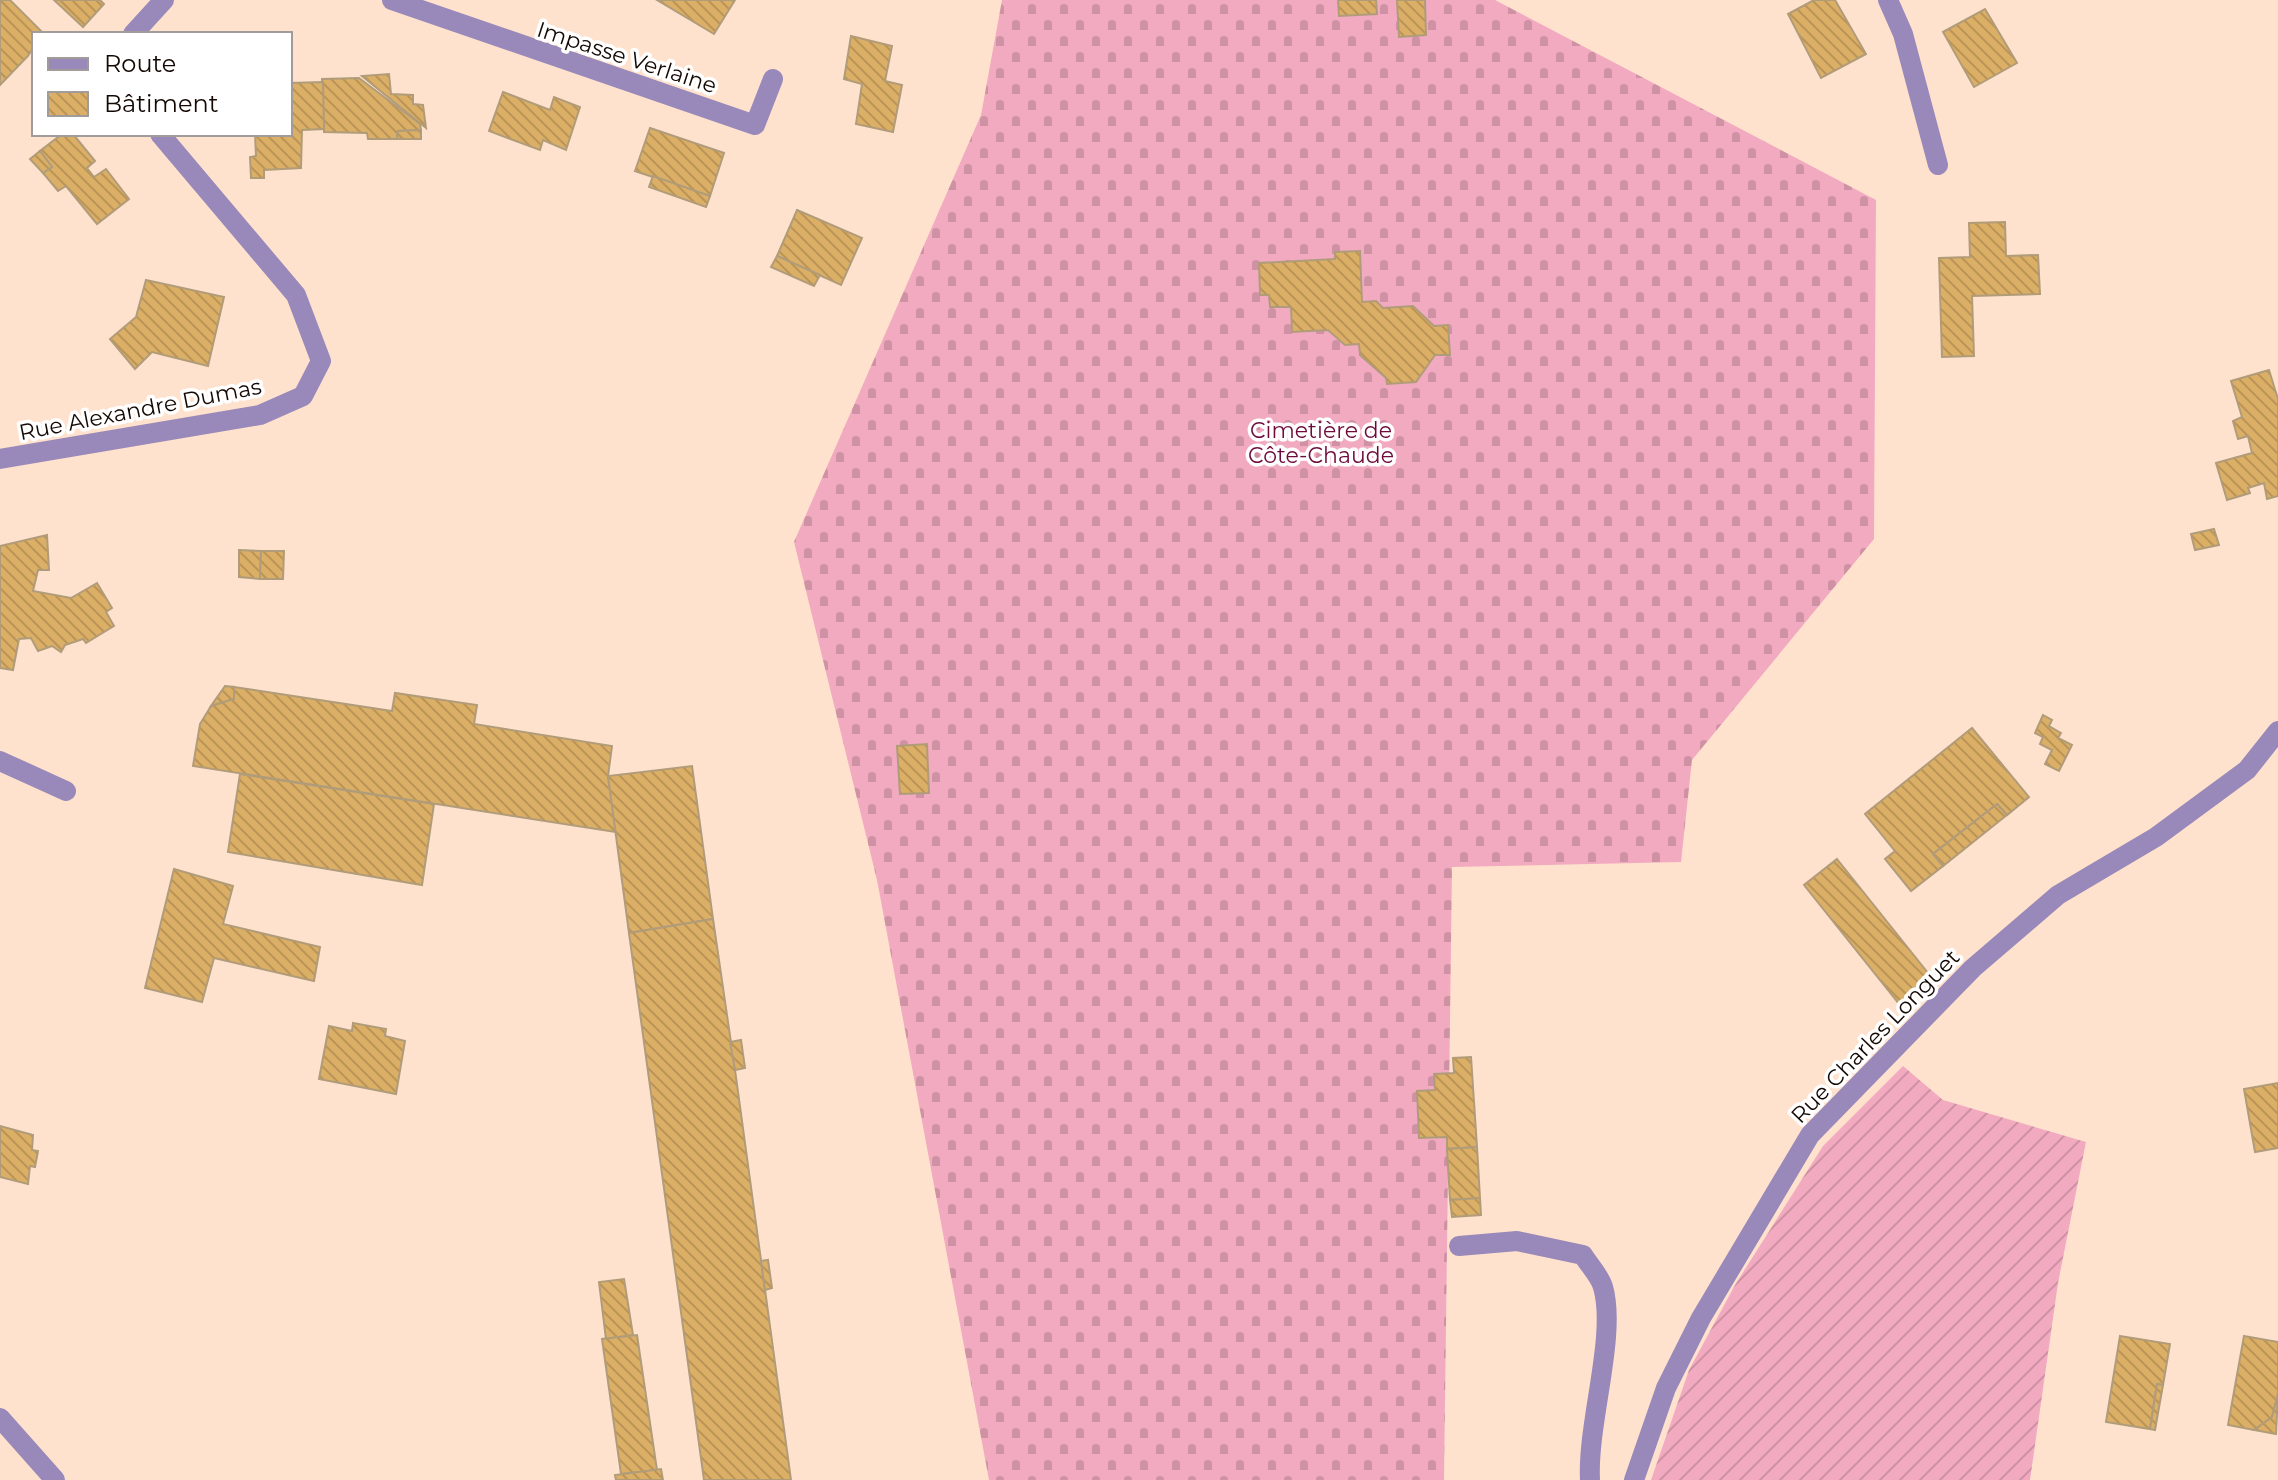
<svg xmlns="http://www.w3.org/2000/svg" width="2278" height="1480" font-family="Montserrat,sans-serif">
  <defs>
    <pattern id="cemetery-stones" width="16" height="16" patternUnits="userSpaceOnUse" patternTransform="scale(2)"><rect width="16" height="16" fill="#f2aac1"/><path d="M2 7V4a2 2 0 0 1 4 0v3zM10 15v-3a2 2 0 0 1 4 0v3z" fill="#cf91a4"/></pattern>
    <pattern id="garden-furrows" width="10" height="10" patternUnits="userSpaceOnUse" patternTransform="scale(2)"><rect width="10" height="10" fill="#f2aac1"/><path d="M-1 1l2-2M0 10L10 0M9 11l2-2" fill="none" stroke="#cf91a4"/></pattern>
    <pattern id="building-back-hatch" width="6" height="6" patternUnits="userSpaceOnUse" patternTransform="scale(2)"><rect width="6" height="6" fill="#dbaf66"/><path d="M-1 5l2 2M0 0l6 6M5-1l2 2" fill="none" stroke="#bb9557"/></pattern>
  </defs>
  <rect width="100%" height="100%" fill="#ffe2cd"/>
  <!-- cemetery -->
  <polygon fill="url(#cemetery-stones)" points="1002,0 1495,0 1876,200 1874,539 1692,760 1681,862 1452,867 1444,1480 989,1480 877,880 794,542 981,115"/>
  <!-- garden -->
  <polygon fill="url(#garden-furrows)" points="1903,1066 1943,1100 2086,1142 2058,1283 2030,1480 1651,1480 1689,1370 1735,1285 1823,1146"/>
  <!-- building -->
  <g fill="url(#building-back-hatch)" stroke="#b19c7a" stroke-width="2">
    <polygon points="0,0 10,0 44,34 34,34 34,46 28,56 0,85"/>
    <polygon points="54,0 100,0 104,4 83,27"/>
    <polygon points="657,0 735,0 714,34"/>
    <polygon points="1338,0 1376,0 1377,14 1339,16"/>
    <polygon points="1397,0 1425,0 1426,35 1399,37"/>
    <polygon points="1814,0 1835,0 1866,54 1821,78 1788,14"/>
    <polygon points="1985,9 2017,63 1974,87 1943,32"/>
    <polygon points="851,36 892,46 885,81 902,85 893,132 856,124 862,84 844,79"/>
    <polygon points="389,74 391,94 413,95 413,104 423,105 426,128 362,76"/>
    <polygon points="359,78 420,124 421,130 398,131 397,139 368,139 367,133 324,132 322,79"/>
    <polygon points="323,82 324,129 302,130 301,168 264,170 264,178 251,178 250,157 256,156 255,134 290,134 290,83"/>
    <polygon points="503,92 550,110 554,97 580,107 566,150 543,140 540,150 489,131"/>
    <polygon points="650,128 724,153 710,196 635,171"/>
    <polygon points="421,130 421,139 397,139 398,131"/>
    <polygon points="62,134 73,134 95,161 87,168 94,177 106,169 129,199 97,224 66,186 58,191 43,173 52,167 40,151"/>
    <polygon points="40,151 52,167 43,173 30,159"/>
    <polygon points="653,176 710,196 706,207 649,187"/>
    <polygon points="797,210 862,238 841,285 777,256"/>
    <polygon points="2005,222 2006,256 2038,255 2040,294 1972,296 1974,356 1942,357 1939,258 1970,257 1969,223"/>
    <polygon points="1360,251 1362,302 1376,301 1383,308 1413,306 1434,326 1448,325 1450,355 1435,355 1416,382 1387,384 1386,378 1360,355 1359,344 1345,345 1328,330 1292,332 1291,307 1270,307 1269,295 1260,295 1259,263 1335,259 1335,252"/>
    <polygon points="777,256 820,275 814,286 771,267"/>
    <polygon points="146,280 224,297 208,366 152,352 135,369 110,339 136,317"/>
    <polygon points="2269,370 2278,399 2278,496 2267,499 2264,483 2248,488 2250,493 2227,500 2216,463 2252,453 2248,436 2238,439 2233,421 2242,417 2231,381"/>
    <polygon points="2214,529 2219,545 2195,550 2191,534"/>
    <polygon points="47,535 49,570 38,570 33,591 71,598 97,583 112,608 106,612 114,626 86,643 83,639 65,645 61,652 52,646 38,651 31,638 19,639 13,670 0,668 0,546"/>
    <polygon points="239,550 261,551 260,579 239,577"/>
    <polygon points="261,551 284,551 283,579 260,579"/>
    <polygon points="225,686 234,687 234,699 211,706"/>
    <polygon points="234,687 392,711 395,693 477,705 474,724 612,746 608,776 616,832 193,766 200,724 211,706 234,699"/>
    <polygon points="2043,715 2052,720 2049,726 2061,733 2058,738 2072,745 2059,771 2045,764 2052,750 2040,744 2043,737 2035,733"/>
    <polygon points="1972,728 2029,797 2007,815 1997,804 1933,854 1943,866 1911,891 1885,859 1895,851 1865,814"/>
    <polygon points="927,744 929,793 900,794 897,746"/>
    <polygon points="692,766 713,919 629,933 608,776"/>
    <polygon points="240,774 434,804 422,885 228,852"/>
    <polygon points="1997,804 2007,815 1943,866 1933,854"/>
    <polygon points="1837,859 1928,973 1927,983 1900,1005 1804,885"/>
    <polygon points="174,869 233,886 223,924 320,947 314,981 214,958 202,1002 145,988"/>
    <polygon points="713,919 735,1070 791,1480 704,1480 629,933"/>
    <polygon points="353,1023 386,1029 385,1036 405,1041 396,1094 319,1079 329,1026 352,1031"/>
    <polygon points="741,1040 745,1068 735,1070 730,1042"/>
    <polygon points="1471,1057 1477,1147 1447,1149 1447,1137 1419,1138 1417,1091 1435,1090 1434,1074 1454,1073 1453,1058"/>
    <polygon points="2278,1083 2278,1148 2255,1152 2244,1089"/>
    <polygon points="0,1126 33,1135 32,1150 38,1151 35,1167 30,1166 28,1184 0,1177"/>
    <polygon points="1477,1147 1480,1198 1450,1200 1447,1149"/>
    <polygon points="1480,1198 1481,1215 1452,1217 1450,1200"/>
    <polygon points="768,1260 772,1288 765,1290 761,1261"/>
    <polygon points="624,1279 633,1335 606,1339 599,1282"/>
    <polygon points="637,1335 657,1470 621,1474 602,1339"/>
    <polygon points="2120,1336 2170,1344 2163,1385 2157,1384 2150,1429 2106,1422"/>
    <polygon points="2244,1336 2278,1342 2278,1394 2272,1417 2254,1430 2228,1425"/>
    <polygon points="2157,1384 2163,1385 2155,1430 2150,1429"/>
    <polygon points="2278,1394 2276,1434 2254,1430 2272,1417"/>
    <polygon points="661,1469 663,1480 616,1480 615,1475"/>
  </g>
  <g fill="none" stroke-linecap="round" stroke-linejoin="round">
    <!-- minor -->
    <g stroke="#9889ba" stroke-width="20">
      <polyline points="392,0 755,125 773,79"/>
      <polyline points="1888,0 1903,34 1938,165"/>
      <polyline points="133,34 164,0"/>
      <polyline points="0,459 260,415 303,396 321,361 296,295 160,134"/>
      <polyline points="0,761 66,791"/>
      <path d="M1459 1246 1517 1241 1583 1255C1589 1265 1600 1276 1603 1287 1617 1336 1587 1423 1590 1480"/>
      <polyline points="0,1418 55,1480"/>
      <polyline points="1634,1480 1666,1388 1701,1318 1810,1135 1973,968 2058,895 2156,837 2247,770 2278,731"/>
    </g>
  </g>
  <g text-anchor="middle" stroke-width="7" stroke-linejoin="round" paint-order="stroke">
    <!-- street labels -->
    <g font-size="22" fill="#140802" stroke="#fff">
      <text transform="translate(627 57) rotate(18)" y="8">Impasse Verlaine</text>
      <text transform="translate(140 409) rotate(-11)" y="8">Rue Alexandre Dumas</text>
      <text transform="translate(1875 1036) rotate(-46)" y="8">Rue Charles Longuet</text>
    </g>
    <!-- park labels -->
    <g font-size="22" fill="#6e0b3b" stroke="#fff">
      <text x="1321" y="438">Cimetière de<tspan x="1321" dy="25">Côte-Chaude</tspan></text>
    </g>
  </g>
  <!-- legend -->
  <rect x="32" y="32" width="260" height="104" fill="#ffffff" stroke="#a19c9a" stroke-width="2"/>
  <rect x="48" y="58" width="40" height="12" fill="#9889ba" stroke="#a19c9a" stroke-width="2"/>
  <text x="104" y="72" font-size="24" fill="#140802">Route</text>
  <rect x="48" y="92" width="40" height="24" fill="url(#building-back-hatch)" stroke="#a19c9a" stroke-width="2"/>
  <text x="104" y="112" font-size="24" fill="#140802">Bâtiment</text>
</svg>
